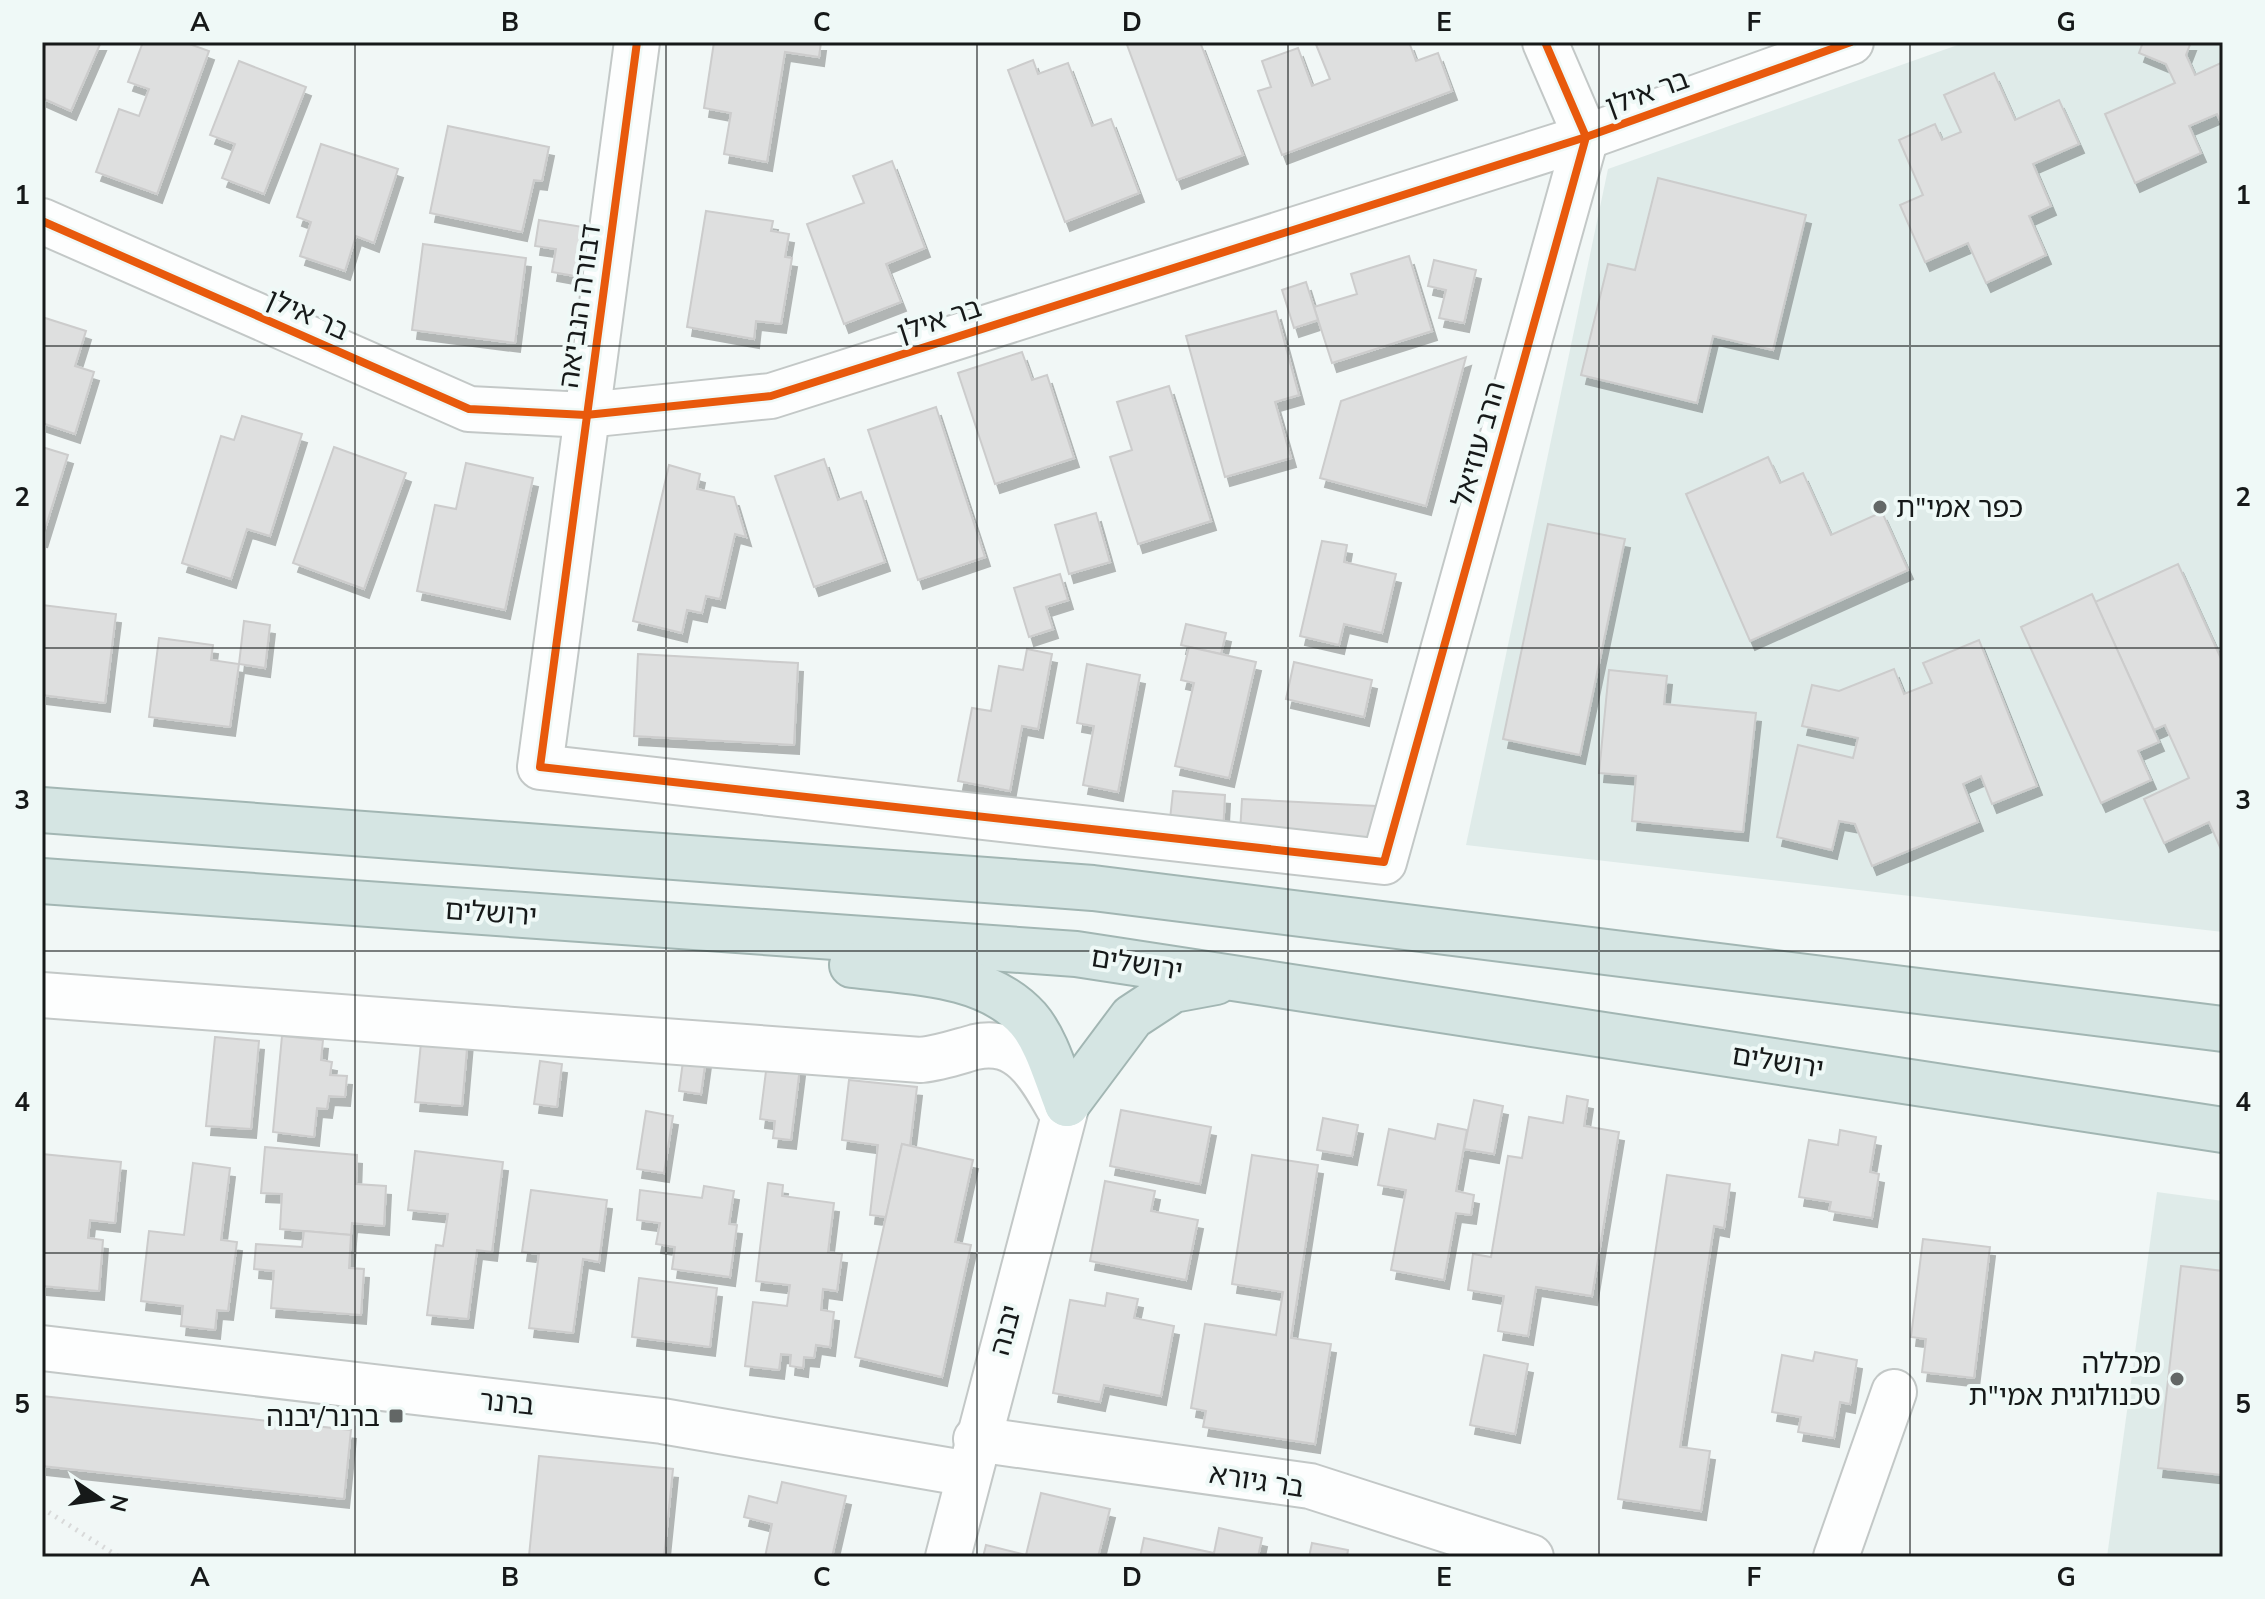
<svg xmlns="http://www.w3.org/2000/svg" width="2265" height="1599" font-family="Mulish,'Noto Sans Hebrew',sans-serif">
  <defs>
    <filter id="shadow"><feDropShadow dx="5" dy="9" stdDeviation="0" flood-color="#0004"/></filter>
  </defs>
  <rect width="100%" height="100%" fill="#f1f7f6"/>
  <!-- built -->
  <g fill="#dfebe9">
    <polygon points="1966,42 2223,42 2223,932 1466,845 1608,169"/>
    <polygon points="2157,1192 2223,1201 2223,1557 2107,1557"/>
  </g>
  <!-- building -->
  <g fill="#dedfdf" stroke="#ccc" stroke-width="2" filter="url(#shadow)">
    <polygon points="47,42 101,42 71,111 42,98 42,53"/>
    <polygon points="143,42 184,42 209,51 157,194 96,172 119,109 139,116 149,89 128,82"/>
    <polygon points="714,42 821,42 819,57 785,52 767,162 724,154 731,113 704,108"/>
    <polygon points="1126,42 1200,42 1243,155 1177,180"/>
    <polygon points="1315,42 1409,42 1416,61 1438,53 1452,91 1282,155 1258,91 1271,87 1262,61 1298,48 1312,86 1330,79"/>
    <polygon points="2143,42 2191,42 2186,55 2195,75 2223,62 2223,127 2217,114 2189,126 2201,153 2135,183 2105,114 2175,83 2166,64 2139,53"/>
    <polygon points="1033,60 1038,74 1068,63 1092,126 1111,119 1139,193 1065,222 1008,70"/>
    <polygon points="239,61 306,87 264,194 222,178 235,144 210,135"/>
    <polygon points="1994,73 2015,120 2059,100 2079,144 2033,164 2051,206 2029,216 2046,255 1986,283 1968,243 1925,262 1900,205 1923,195 1899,140 1935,124 1942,140 1961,132 1944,95"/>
    <polygon points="448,126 549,147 542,181 534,180 522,232 430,213"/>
    <polygon points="321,144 398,169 374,243 356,236 345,271 300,256 311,222 297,217"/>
    <polygon points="892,161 925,248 886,264 901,302 844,324 807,224 864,203 853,176"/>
    <polygon points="1658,178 1806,215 1773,350 1713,336 1697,403 1581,375 1608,264 1635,270"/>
    <polygon points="706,211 773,221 771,231 789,234 785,257 792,258 781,324 756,321 754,339 687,327"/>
    <polygon points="539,220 583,227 575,276 552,272 556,249 535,246"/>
    <polygon points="423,244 526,258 515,343 412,330"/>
    <polygon points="1409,256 1432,331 1332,363 1314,307 1357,294 1351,274"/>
    <polygon points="1434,260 1476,270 1464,323 1439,318 1446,290 1428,286"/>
    <polygon points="1306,282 1318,320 1294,328 1282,290"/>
    <polygon points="1276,311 1299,395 1275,402 1291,458 1225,477 1186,336"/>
    <polygon points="42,317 86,331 75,366 94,372 75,434 42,423"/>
    <polygon points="1022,352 1032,380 1047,375 1074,458 995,484 958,373"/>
    <polygon points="1466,357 1426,506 1320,478 1341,401"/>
    <polygon points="1169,386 1211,521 1138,544 1110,457 1132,450 1117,402"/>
    <polygon points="936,407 985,557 918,580 868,430"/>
    <polygon points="242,416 302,434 270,536 247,529 231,579 182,563 221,436 234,440"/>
    <polygon points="42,447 68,455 42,539"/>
    <polygon points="334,447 406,473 364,589 293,563"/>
    <polygon points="1768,457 1780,483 1803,473 1831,535 1882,512 1908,570 1750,641 1686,494"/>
    <polygon points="824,459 838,500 861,492 885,562 814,587 775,476"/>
    <polygon points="466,463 533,478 505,610 417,591 435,505 456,509"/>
    <polygon points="669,465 700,474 697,489 734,497 746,537 735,534 720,599 706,596 702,613 687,610 682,633 633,621"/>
    <polygon points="1096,513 1110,562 1069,574 1055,525"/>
    <polygon points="1548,524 1625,539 1580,755 1503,739"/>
    <polygon points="1322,541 1347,545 1344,562 1396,574 1382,633 1344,624 1339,645 1300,636"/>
    <polygon points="2178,564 2223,663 2223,854 2209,822 2164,843 2144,799 2189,778 2165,725 2154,730 2095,602"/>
    <polygon points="1060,574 1068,600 1046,607 1053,629 1029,637 1014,588"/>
    <polygon points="2092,594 2159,742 2138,751 2151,780 2101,803 2021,627"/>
    <polygon points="42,605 116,614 105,703 42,695"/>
    <polygon points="244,621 270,625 265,668 239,664"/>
    <polygon points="1186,624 1226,633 1221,654 1181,645"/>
    <polygon points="159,638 213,645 211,660 239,664 230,727 149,717"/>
    <polygon points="1979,640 2037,786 1992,804 1981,776 1963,784 1978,822 1872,866 1855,824 1839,821 1832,850 1777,837 1798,745 1853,758 1858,738 1802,726 1812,685 1839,691 1894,669 1904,694 1932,683 1923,663"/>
    <polygon points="1189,647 1256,662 1229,778 1175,766 1194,683 1181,680"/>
    <polygon points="1027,649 1052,654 1038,729 1022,726 1010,791 958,781 972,708 991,711 999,666 1023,670"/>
    <polygon points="638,654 798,663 794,745 634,736"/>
    <polygon points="1294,662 1372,680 1364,717 1286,699"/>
    <polygon points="1087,664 1140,675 1118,792 1083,785 1094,726 1077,723"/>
    <polygon points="1609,670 1667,676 1664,704 1756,713 1743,832 1632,821 1636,776 1599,773"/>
    <polygon points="1173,791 1225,795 1223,833 1169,829"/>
    <polygon points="1242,799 1376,806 1374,840 1240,833"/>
    <polygon points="422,1033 468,1037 462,1106 415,1102"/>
    <polygon points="282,1036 323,1040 321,1060 332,1062 330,1075 347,1076 345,1097 329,1096 327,1109 317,1108 314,1137 273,1132"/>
    <polygon points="215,1037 259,1041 251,1129 206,1126"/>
    <polygon points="684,1054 706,1058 701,1094 679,1091"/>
    <polygon points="540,1061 562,1064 557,1107 534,1104"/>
    <polygon points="767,1063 800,1067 791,1140 773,1138 775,1121 760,1119"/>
    <polygon points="849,1080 917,1087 910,1146 902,1144 886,1217 870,1215 878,1145 842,1140"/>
    <polygon points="1567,1096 1588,1100 1584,1126 1619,1132 1592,1296 1536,1287 1528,1336 1498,1331 1504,1296 1468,1290 1473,1254 1491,1257 1508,1156 1522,1158 1529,1117 1563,1123"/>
    <polygon points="1474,1100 1503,1106 1494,1154 1464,1149"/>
    <polygon points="1121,1110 1211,1127 1200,1184 1110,1166"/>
    <polygon points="646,1111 673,1116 664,1173 637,1169"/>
    <polygon points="1323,1118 1358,1125 1352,1156 1317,1150"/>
    <polygon points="1438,1124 1467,1130 1456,1191 1474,1195 1471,1215 1456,1213 1444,1280 1391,1270 1406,1190 1378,1185 1389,1129 1435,1139"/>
    <polygon points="1840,1130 1876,1137 1870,1172 1879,1174 1872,1218 1829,1211 1831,1202 1799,1197 1809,1140 1838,1145"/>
    <polygon points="902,1144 973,1160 955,1242 971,1245 942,1377 855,1357"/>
    <polygon points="265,1147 357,1155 356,1184 386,1186 384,1226 352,1223 351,1235 280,1229 282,1194 261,1193"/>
    <polygon points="415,1151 503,1162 492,1252 477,1250 468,1319 427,1315 436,1245 443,1246 448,1214 408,1210"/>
    <polygon points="42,1154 121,1162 115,1223 90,1220 88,1238 103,1240 99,1291 42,1286"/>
    <polygon points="1252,1155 1318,1165 1291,1338 1331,1344 1315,1444 1203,1427 1206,1411 1191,1408 1205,1324 1276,1335 1283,1292 1232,1284"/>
    <polygon points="193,1163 230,1168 221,1240 237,1242 228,1311 217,1310 215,1330 181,1326 183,1306 141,1301 149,1231 184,1235"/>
    <polygon points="1667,1175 1730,1184 1724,1228 1714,1226 1680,1447 1710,1451 1701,1511 1618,1499"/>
    <polygon points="1105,1181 1155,1191 1151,1211 1198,1220 1186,1280 1090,1261"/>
    <polygon points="768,1183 783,1185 782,1196 834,1203 828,1252 842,1254 837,1291 823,1289 821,1310 834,1312 830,1347 816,1345 814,1358 804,1357 803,1368 790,1366 791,1355 781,1354 779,1370 745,1366 753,1302 787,1306 790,1285 756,1281"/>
    <polygon points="704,1186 734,1191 729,1224 737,1225 730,1277 672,1269 675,1247 656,1244 660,1223 637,1220 640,1190 702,1198"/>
    <polygon points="531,1190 607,1200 599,1262 583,1259 573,1333 529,1328 539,1254 522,1252"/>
    <polygon points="304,1231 351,1235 349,1268 364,1269 361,1315 271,1308 274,1271 254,1269 256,1244 302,1247"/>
    <polygon points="1923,1239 1990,1247 1974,1378 1922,1372 1926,1339 1911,1337"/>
    <polygon points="2181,1266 2223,1271 2222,1475 2158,1468"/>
    <polygon points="639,1278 717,1288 710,1347 632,1337"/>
    <polygon points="1107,1293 1138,1299 1134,1318 1174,1326 1161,1396 1104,1385 1100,1402 1053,1393 1070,1300 1105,1306"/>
    <polygon points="1815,1352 1857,1360 1850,1404 1840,1402 1834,1438 1798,1432 1801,1417 1772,1412 1782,1355 1813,1361"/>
    <polygon points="1484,1355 1528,1364 1515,1434 1470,1425"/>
    <polygon points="42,1396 351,1430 344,1499 42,1466"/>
    <polygon points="539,1456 673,1469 664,1557 529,1556"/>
    <polygon points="782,1482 846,1496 832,1557 765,1557 772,1524 744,1517 749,1496 777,1503"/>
    <polygon points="1041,1493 1110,1509 1098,1557 983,1557 986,1545 1026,1555"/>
    <polygon points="1219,1528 1262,1538 1258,1557 1140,1557 1144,1538 1214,1553"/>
    <polygon points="1312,1543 1348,1550 1347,1557 1309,1557"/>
  </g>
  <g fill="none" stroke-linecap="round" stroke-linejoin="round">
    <defs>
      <g id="minor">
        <polyline points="637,42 540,767 1384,862 1586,137 1545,42"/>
        <polyline points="42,221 469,409 586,415 771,396 1586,137 1851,42"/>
        <path d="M42 995 921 1060C940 1058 957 1052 975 1047 1019 1037 1040 1075 1058 1107"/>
        <polyline points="42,1348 662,1421 969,1474"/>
        <polyline points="976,1439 1310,1486 1531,1557"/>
        <polyline points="948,1557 1067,1104"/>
        <polyline points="1836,1557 1894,1392"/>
      </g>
      <g id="highway">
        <polyline points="42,810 1093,888 2223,1029"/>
        <polyline points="42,881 1076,954 2223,1130"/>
        <path d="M852 965C910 972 986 972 1028 1019 1047 1041 1056 1077 1067 1104"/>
        <polyline points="1067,1104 1132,1017 1173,990 1216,982"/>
      </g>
    </defs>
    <!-- minor casing -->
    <use href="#minor" stroke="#c3c8c7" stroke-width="48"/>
    <!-- highway casing -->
    <use href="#highway" stroke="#a2b6b3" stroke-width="48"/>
    <!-- path -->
    <polyline stroke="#d8d9d9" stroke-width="5" stroke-dasharray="2 6" stroke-linecap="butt" points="42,1508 119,1557"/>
    <!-- minor -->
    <use href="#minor" stroke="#fdfefe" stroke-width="44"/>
    <!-- highway -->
    <use href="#highway" stroke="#d5e5e3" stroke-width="44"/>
    <defs>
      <g id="cycleway">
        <polyline points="637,42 540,767 1384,862 1586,137 1545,42"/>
        <polyline points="42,221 469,409 586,415 771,396 1586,137 1851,42"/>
      </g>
    </defs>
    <!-- cycleway casing -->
    <use href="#cycleway" stroke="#eff9f7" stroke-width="13"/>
    <!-- cycleway -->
    <use href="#cycleway" stroke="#e8590c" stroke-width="8"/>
  </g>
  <!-- grid -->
  <path fill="none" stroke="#161919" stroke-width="2" stroke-opacity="0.55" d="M355 42V1557M666 42V1557M977 42V1557M1288 42V1557M1599 42V1557M1910 42V1557M42 346H2223M42 648H2223M42 951H2223M42 1253H2223"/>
  <!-- markers -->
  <g fill="#636766" stroke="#eff9f7" stroke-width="3">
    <circle cx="1880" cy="507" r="8"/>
    <circle cx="2177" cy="1379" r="8"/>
    <rect x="388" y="1408" width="16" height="16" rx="4"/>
  </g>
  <g text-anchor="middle" stroke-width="8" stroke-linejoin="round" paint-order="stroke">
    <!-- street labels -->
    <g font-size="28" fill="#161919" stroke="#eff9f7">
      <text transform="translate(1647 92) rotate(-20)" y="10">בר אילן</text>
      <text transform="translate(579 306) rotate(-82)" y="10">דבורה הנביאה</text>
      <text transform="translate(308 314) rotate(24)" y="10">בר אילן</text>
      <text transform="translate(939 319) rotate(-18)" y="10">בר אילן</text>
      <text transform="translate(1478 444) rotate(-74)" y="10">הרב עוזיאל</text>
      <text transform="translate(491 912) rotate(4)" y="10">ירושלים</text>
      <text transform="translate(1137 963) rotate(9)" y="10">ירושלים</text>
      <text transform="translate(1778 1061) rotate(9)" y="10">ירושלים</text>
      <text transform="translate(1005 1330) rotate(-75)" y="10">יבנה</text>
      <text transform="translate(507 1402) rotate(6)" y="10">ברנר</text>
      <text transform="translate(1257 1480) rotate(9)" y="10">בר גיורא</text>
    </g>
    <!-- poi labels -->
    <g font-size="28" fill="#161919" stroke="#eff9f7" text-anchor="end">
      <text x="1896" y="517" text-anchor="start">כפר אמי"ת</text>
      <text x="2161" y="1373">מכללה<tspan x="2161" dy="32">טכנולוגית אמי"ת</tspan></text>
      <text x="380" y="1426">ברנר/יבנה</text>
    </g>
  </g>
  <!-- border -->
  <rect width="2265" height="1599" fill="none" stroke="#eff9f7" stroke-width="88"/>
  <!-- north arrow -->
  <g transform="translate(100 1499) rotate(103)" stroke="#eff9f7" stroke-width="6" paint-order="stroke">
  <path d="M0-6L14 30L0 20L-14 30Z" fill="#161919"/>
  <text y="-12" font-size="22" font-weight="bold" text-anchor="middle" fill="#161919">N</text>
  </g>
  <rect x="44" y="44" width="2177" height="1511" fill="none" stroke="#161919" stroke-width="3"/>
  <g font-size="26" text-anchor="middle" font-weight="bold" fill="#161919">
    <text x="200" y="31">A</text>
    <text x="510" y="31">B</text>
    <text x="822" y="31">C</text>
    <text x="1132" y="31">D</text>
    <text x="1444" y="31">E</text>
    <text x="1754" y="31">F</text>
    <text x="2066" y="31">G</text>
    <text x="22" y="204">1</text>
    <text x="2243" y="204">1</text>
    <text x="22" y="506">2</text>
    <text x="2243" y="506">2</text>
    <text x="22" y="809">3</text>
    <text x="2243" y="809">3</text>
    <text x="22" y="1111">4</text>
    <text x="2243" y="1111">4</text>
    <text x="22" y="1413">5</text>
    <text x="2243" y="1413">5</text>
    <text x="200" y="1586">A</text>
    <text x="510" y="1586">B</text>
    <text x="822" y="1586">C</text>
    <text x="1132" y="1586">D</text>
    <text x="1444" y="1586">E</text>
    <text x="1754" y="1586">F</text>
    <text x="2066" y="1586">G</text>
  </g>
</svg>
